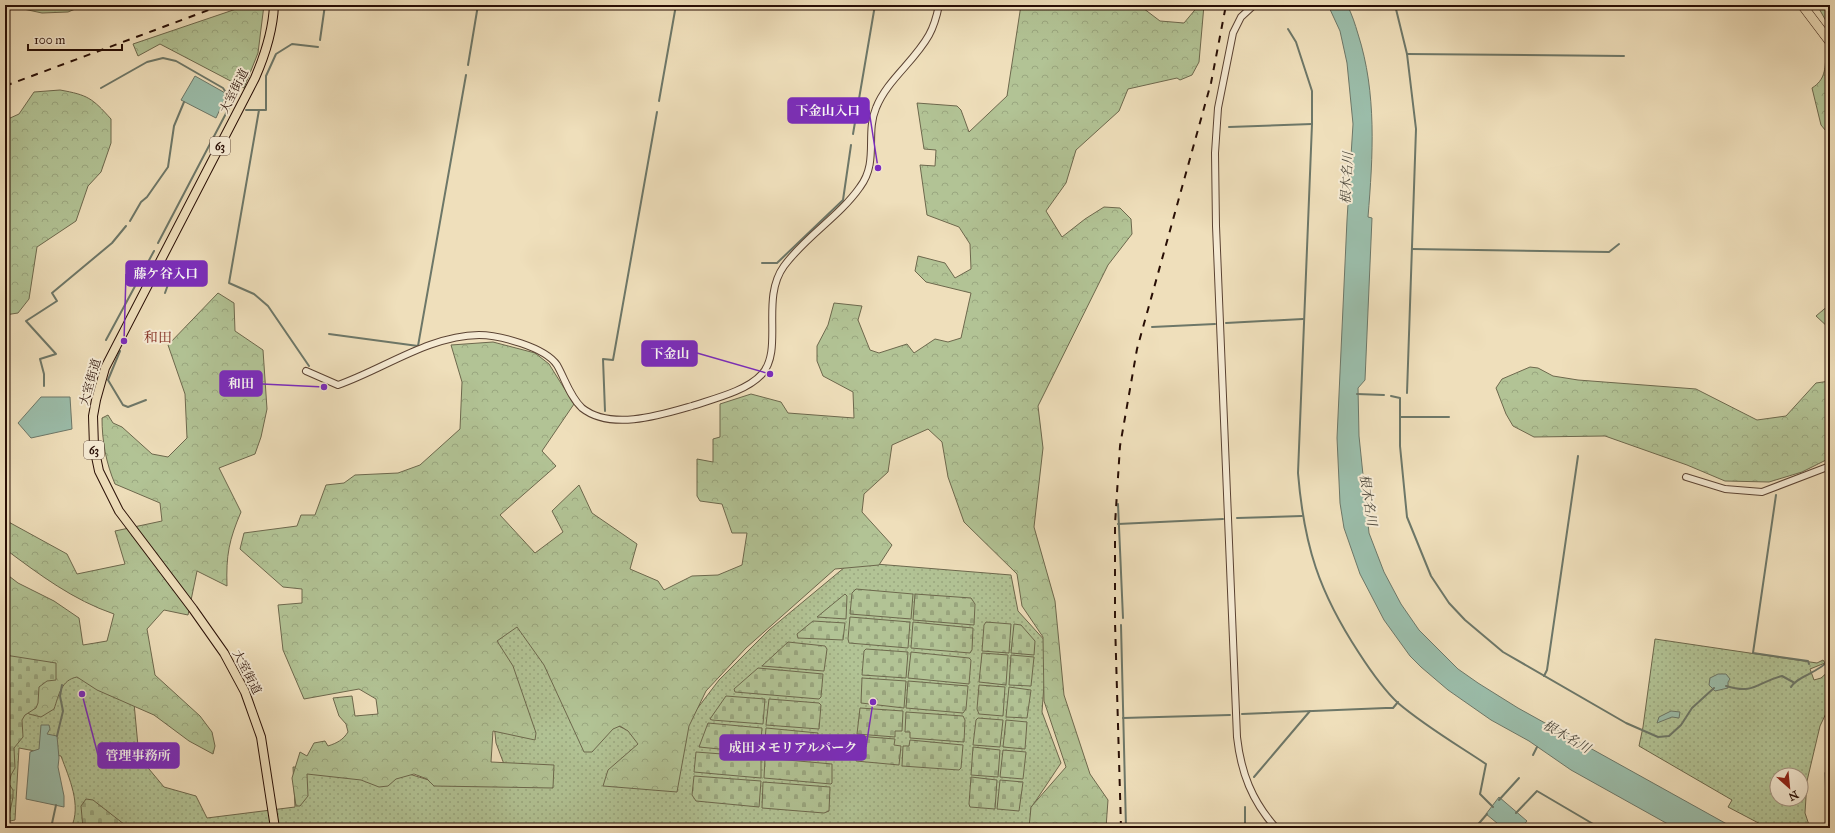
<svg xmlns="http://www.w3.org/2000/svg" width="1835" height="833" font-family="'IM FELL Great Primer','Noto Serif JP',serif">
  <defs>
    <pattern id="green-dots" width="8" height="8" patternUnits="userSpaceOnUse"><rect width="8" height="8" fill="#b2c395"/><path d="M2 2h.1M6 6h.1" fill="none" stroke="#99a67f" stroke-width="1.8" stroke-linecap="round"/></pattern>
    <pattern id="forest-crowns" width="20" height="18" patternUnits="userSpaceOnUse"><rect width="20" height="18" fill="#b2c395"/><path d="M2 6a3 3 0 1 1 6 0M12 15a3 3 0 1 1 6 0" fill="none" stroke="#99a67f"/></pattern>
    <pattern id="cemetery-stones" width="16" height="16" patternUnits="userSpaceOnUse"><rect width="16" height="16" fill="#b2c395"/><path d="M2 7V4a2 2 0 0 1 4 0v3zM10 15v-3a2 2 0 0 1 4 0v3z" fill="#99a67f"/></pattern>
  </defs>
  <rect width="100%" height="100%" fill="#efdfbb"/>
  <filter id="stains"><feTurbulence type="fractalNoise" baseFrequency=".005" numOctaves="4"/><feColorMatrix values="0 0 0 0 .2 0 0 0 0 .09 0 0 0 0 .02 0 0 0 .5 -.17"/></filter>
  <radialGradient id="worn" r=".72"><stop offset=".6" stop-color="#630" stop-opacity="0"/><stop offset="1" stop-color="#630" stop-opacity=".3"/></radialGradient>
  <!-- green -->
  <g fill="url(#green-dots)" stroke="#6d684d" fill-rule="evenodd">
    <path d="M851 562 1011 575 1018 611 1047 643 1042 712 1061 763 1031 808V828H336L335 826 325 823 322 828H71C82 805 69 778 61 756L19 748 15 820 5 822V644L133 692 139 757 164 787 196 796 207 818 295 807 293 767 396 770 432 781 510 780 496 743 482 609 497 604 614 724 647 739 687 722 719 680 769 630Z"/>
    <path d="M1655 639 1817 663 1823 660 1825 663 1810 669 1814 680 1821 678 1830 670V705L1820 726 1807 781 1805 813 1810 828H1768L1728 807 1732 800 1639 746 1643 727ZM1777 775H1801V799H1777Z"/>
  </g>
  <!-- forest -->
  <g fill="url(#forest-crowns)" stroke="#6d684d">
    <polygon points="5,5 85,5 68,12 42,13"/>
    <polygon points="248,5 264,5 258,53 244,88 160,44 138,56 133,44"/>
    <path d="M1021 5H1139L1160 21 1184 23 1199 5H1204L1199 62 1192 75 1180 80 1177 78 1128 89 1119 111 1076 150 1066 183 1046 211 1062 237 1085 219 1104 207 1120 208 1131 219 1132 234 1108 265 1038 406 1043 448 1034 527 1055 601 1064 695 1090 774 1108 800 1106 828H1029L1031 807 1066 767 1044 701 1043 637 1022 606 1017 574 964 522 948 477 942 442 928 429 892 445 888 472 864 494 862 512 892 545 879 565 835 569 746 648 706 691 689 726 677 792 603 786 608 770 638 744 628 731 620 726 613 729 592 752H584L544 665 517 627 497 641 513 666 536 733 535 740 493 731 491 762 554 765 553 788 434 786 427 779 414 774 396 779 388 786 379 787 361 780 307 774 308 796 300 806H296L292 778 300 752 307 756 314 743 325 741 328 746C337 743 343 740 348 732L346 724 339 716 333 698 352 696 355 716 378 714 376 699 359 689 304 699 283 650 278 605 302 603V589L283 587 240 549 244 533 297 526 301 515H315L326 485 344 483 355 475 398 473 420 465 460 429 462 382 451 345 493 342 535 353 549 364 574 404 542 451 556 466 500 515 535 553 563 532 552 511 579 485 592 513 637 544 630 569 658 581 664 590 692 576 718 575 742 565 747 533H732L722 504 700 501 697 496V459L713 462V439L720 437V404L751 394 781 402 788 413 854 418 853 392 823 376 817 361V346L828 325 834 303 862 306 858 320 870 350 879 353 907 344 914 353 935 339 948 342 961 338 971 293 926 282 915 271 918 256 945 263 955 278 971 269 970 244 959 227 927 215 920 165 935 166 936 150 924 149 917 103 957 106 961 110 969 132 1007 96Z"/>
    <polygon points="1817,5 1830,5 1830,28"/>
    <path d="M1829 53 1830 54V136L1821 125 1812 88C1825 80 1825 69 1826 56Z"/>
    <path d="M60 90C88 95 92 98 111 119V143L101 172 88 186 76 221 37 247 29 299 18 313 5 315V115L8 119 19 114 34 92Z"/>
    <path d="M218 293 234 303 235 331 263 350 267 409 261 437 255 454 219 468 241 512C229 540 226 555 227 586L197 571 188 615 164 610 147 629 155 675 200 716 212 732 215 746 213 754 189 741 154 715 97 690 77 677C61 680 59 695 54 709L41 717 29 714 20 698 5 697V573L18 583 54 601 79 618 83 645 107 641 114 614C73 600 40 575 5 549V520L67 554 77 574 125 564 115 531 162 521 160 503 115 484C106 463 102 441 102 418L108 415 113 423 122 427 152 454 168 457 187 438 185 394 168 345Z"/>
    <polygon points="1830,304 1830,329 1816,316"/>
    <polygon points="1530,367 1538,368 1553,376 1578,380 1696,389 1757,420 1786,416 1816,383 1830,381 1830,458 1802,472 1769,482 1725,481 1687,465 1605,436 1534,437 1513,426 1506,414 1496,388 1502,379"/>
  </g>
  <!-- cemetery -->
  <g fill="url(#cemetery-stones)" stroke="#6d684d">
    <polygon points="856,589 913,594 911,619 850,614 852,593"/>
    <polygon points="845,594 847,596 846,619 817,617"/>
    <polygon points="915,594 971,598 975,604 974,625 913,620"/>
    <polygon points="850,617 910,622 908,648 849,643 848,639"/>
    <polygon points="813,621 845,623 843,640 798,638 797,634"/>
    <polygon points="913,622 973,628 972,650 970,653 911,648"/>
    <polygon points="986,622 1011,624 1009,653 982,651 984,625"/>
    <polygon points="1014,624 1021,625 1035,641 1034,655 1011,653"/>
    <polygon points="788,642 825,646 827,649 824,671 762,666"/>
    <polygon points="866,649 908,652 906,678 862,675 864,651"/>
    <polygon points="911,652 969,658 971,660 969,684 908,678"/>
    <polygon points="982,653 1008,655 1006,685 979,682"/>
    <polygon points="5,655 56,663 56,680 47,681 39,687 38,703 36,708 25,715 22,720 23,737 14,748 15,768 11,775 9,784 13,790 13,797 9,816 5,817"/>
    <polygon points="1011,655 1034,657 1031,686 1009,685"/>
    <polygon points="758,668 823,674 821,697 819,699 735,692 734,689"/>
    <polygon points="862,678 906,681 904,708 861,703"/>
    <polygon points="908,681 968,686 966,709 963,713 906,708"/>
    <polygon points="979,685 1005,687 1003,716 979,714 977,709"/>
    <polygon points="1009,687 1031,690 1027,718 1006,717"/>
    <polygon points="726,696 765,699 763,724 712,720 710,719"/>
    <polygon points="769,699 819,703 821,705 819,729 766,725"/>
    <polygon points="860,708 903,711 902,731 895,731 895,737 857,734"/>
    <polygon points="906,712 963,716 965,720 964,742 910,738 910,732 905,732"/>
    <polygon points="978,718 1003,720 1000,747 973,745 976,720"/>
    <polygon points="1006,720 1027,722 1025,749 1003,747"/>
    <polygon points="708,723 762,728 760,753 699,747"/>
    <polygon points="766,728 818,733 816,757 813,758 764,753"/>
    <polygon points="857,736 895,739 894,745 901,746 899,765 856,761"/>
    <polygon points="910,740 963,745 961,768 959,770 902,766 903,746 909,746"/>
    <polygon points="973,747 1000,750 998,777 971,775"/>
    <polygon points="1003,750 1026,752 1023,779 1000,777"/>
    <polygon points="696,752 761,757 761,778 694,772"/>
    <polygon points="765,758 832,764 832,783 831,784 764,778"/>
    <polygon points="694,776 761,781 759,807 696,801 692,795"/>
    <polygon points="971,777 997,780 995,809 970,807 969,804"/>
    <polygon points="1000,780 1023,782 1019,811 997,809"/>
    <polygon points="763,782 830,787 829,811 824,813 762,808"/>
    <polygon points="86,799 93,800 129,828 83,828 81,806"/>
  </g>
  <!-- water -->
  <g fill="#9bbdaa" stroke="#6d7768">
    <path d="M1328 5H1347C1352 14 1355 24 1358 34 1377 93 1373 156 1368 217L1372 218 1365 380 1358 388 1359 436 1369 533 1384 572 1401 604 1419 630 1458 669 1478 683 1518 708 1734 828H1675L1571 770 1529 741 1491 720 1448 690 1421 667 1410 656 1384 620 1360 574 1344 528 1340 503 1337 438 1347 220 1353 124 1347 63 1340 31Z"/>
    <polygon points="195,76 227,94 216,118 181,100"/>
    <polygon points="41,397 70,397 72,429 31,438 18,423"/>
    <polygon points="1718,674 1726,674 1730,679 1728,682 1728,688 1715,691 1709,685 1710,678"/>
    <polygon points="1671,711 1680,712 1679,718 1672,717 1657,723 1659,717"/>
    <polygon points="41,725 49,725 50,729 47,734 57,736 59,758 58,767 64,796 64,807 26,799 30,752 39,749"/>
    <polygon points="1830,759 1830,828 1827,828 1825,773"/>
    <polygon points="1499,797 1527,821 1521,828 1503,828 1486,814"/>
  </g>
  <g fill="none" stroke-linecap="round" stroke-linejoin="round">
    <!-- stream -->
    <g stroke="#6d7768" stroke-width="2">
      <polyline points="1395,5 1407,54 1416,129 1407,393"/>
      <path d="M1288 29 1296 42 1312 91V124L1298 473C1304 546 1319 592 1359 653 1370 670 1383 689 1398 703 1425 726 1456 744 1486 764L1480 794 1493 807"/>
      <polyline points="320,40 325,5"/>
      <polyline points="1407,54 1624,56"/>
      <polyline points="468,65 478,5"/>
      <polyline points="101,88 147,62 163,58 176,61 223,88 232,102 158,243"/>
      <polyline points="659,101 676,5"/>
      <polyline points="246,110 266,110 266,76 276,54 292,44 318,47"/>
      <polyline points="259,110 229,283 254,294 268,306 309,366"/>
      <polyline points="1229,127 1312,124"/>
      <polyline points="853,134 875,5"/>
      <polyline points="130,221 141,202 147,197 168,167 174,126 184,102"/>
      <polyline points="1412,249 1609,252 1619,244"/>
      <polyline points="762,263 777,263 843,200 851,145"/>
      <polyline points="165,293 176,262"/>
      <polyline points="1226,323 1303,319"/>
      <polyline points="1152,327 1215,324"/>
      <polyline points="329,334 418,346 466,75"/>
      <polyline points="106,340 154,251"/>
      <polyline points="120,351 108,380 123,405 128,407 146,400"/>
      <polyline points="44,386 44,374 40,359 56,354 26,321 57,301 52,293 112,243 126,226"/>
      <polyline points="1357,394 1384,395"/>
      <polyline points="1391,396 1400,398 1400,446 1407,517 1431,576 1449,603 1465,620 1503,652 1626,723 1658,737 1669,736 1681,725 1692,708 1714,688"/>
      <polyline points="605,411 603,359 613,360 657,112"/>
      <polyline points="1400,417 1449,417"/>
      <polyline points="1776,495 1753,653 1808,661 1809,664"/>
      <polyline points="1118,504 1123,618"/>
      <polyline points="1237,518 1302,516"/>
      <polyline points="1118,524 1223,519"/>
      <polyline points="1121,625 1126,828"/>
      <polyline points="1544,676 1547,670 1578,456"/>
      <path d="M1726 686C1755 695 1757 682 1782 676L1793 682"/>
      <path d="M1791 687C1797 676 1819 673 1830 659"/>
      <polyline points="1242,714 1386,708 1393,708 1398,702"/>
      <polyline points="1123,718 1230,715"/>
      <polyline points="57,736 63,711 60,696 62,685"/>
      <polyline points="1533,755 1537,747"/>
      <polyline points="1254,777 1310,711"/>
      <polyline points="1499,800 1519,778"/>
      <polyline points="1245,807 1245,828"/>
      <polyline points="1516,813 1537,791 1600,828"/>
      <polyline points="51,828 56,805"/>
      <polyline points="1475,828 1487,814"/>
      <polyline points="1746,828 1749,824"/>
    </g>
    <defs>
      <g id="tertiary">
        <path d="M1254 5 1241 17 1233 33 1218 108 1215 153 1216 226 1237 737C1241 773 1252 801 1276 828"/>
        <path d="M306 371 338 385C384 369 428 336 479 335 499 335 545 347 557 365 565 379 570 397 582 408 611 431 661 415 692 406 713 399 747 391 762 374 784 349 760 299 784 266 806 236 839 217 860 187 879 162 865 134 876 108 887 80 914 62 929 35 934 26 937 15 939 5"/>
        <polyline points="1686,477 1725,489 1762,492 1830,466"/>
      </g>
      <path id="primary" d="M274 5C273 30 265 55 255 78L105 368 96 400 93 416 94 447 99 471 119 511 193 609 224 653 245 692 261 737 275 828"/>
      <polyline id="trunk" points="1802,5 1830,42"/>
    </defs>
    <!-- tertiary casing -->
    <use href="#tertiary" stroke="#5a4232" stroke-width="8"/>
    <!-- primary casing -->
    <use href="#primary" stroke="#280e05" stroke-width="10"/>
    <!-- trunk casing -->
    <use href="#trunk" stroke="#280e05" stroke-width="10"/>
    <!-- tertiary -->
    <use href="#tertiary" stroke="#f5ead3" stroke-width="6"/>
    <!-- primary -->
    <use href="#primary" stroke="#efdfbb" stroke-width="8"/>
    <!-- trunk -->
    <use href="#trunk" stroke="#efdfbb" stroke-width="9"/>
    <!-- rail -->
    <g stroke="#280e05" stroke-width="2" stroke-dasharray="7 7" stroke-linecap="butt">
      <polyline points="5,86 222,5"/>
      <polyline points="1121,828 1115,622 1115,524 1120,446 1137,349 1211,83 1226,5"/>
    </g>
  </g>
  <g text-anchor="middle" stroke-width="4" stroke-linejoin="round" paint-order="stroke">
    <!-- shield labels -->
    <g fill="#f5ead3" stroke="#665043" stroke-width="1">
      <rect x="210" y="137" width="20" height="18" rx="3"/>
      <rect x="84" y="441" width="20" height="18" rx="3"/>
    </g>
    <g font-size="11" font-weight="bold" fill="#280e05">
      <text x="220" y="150">63</text>
      <text x="94" y="454">63</text>
    </g>
    <!-- street labels -->
    <g font-size="12" fill="#280e05" stroke="#f5ead3">
      <text transform="translate(234 91) rotate(-63)" y="4">大室街道</text>
      <text transform="translate(90 382) rotate(-74)" y="4">大室街道</text>
      <text transform="translate(247 672) rotate(63)" y="4">大室街道</text>
    </g>
    <!-- water labels -->
    <g font-size="13" font-style="italic" fill="#504b3f" stroke="#f5ead3">
      <text transform="translate(1346 178) rotate(-87)" y="5">根木名川</text>
      <text transform="translate(1369 500) rotate(81)" y="5">根木名川</text>
      <text transform="translate(1567 736) rotate(30)" y="5">根木名川</text>
    </g>
    <!-- quarter labels -->
    <g font-size="14" fill="#7a1f14" stroke="#f5ead3">
      <text x="158" y="342">和田</text>
    </g>
  </g>
  <!-- callouts -->
  <path fill="none" stroke="#7b2cbf" stroke-width="1.5" d="M878 168L869 110M124 341L126 274M770 374L697 353M324 387L262 384M873 702L866 747M82 694L98 755"/>
  <g fill="#7b2cbf" stroke="#f5ead3" stroke-width="1.5">
    <circle cx="878" cy="168" r="4"/>
    <circle cx="124" cy="341" r="4"/>
    <circle cx="770" cy="374" r="4"/>
    <circle cx="324" cy="387" r="4"/>
    <circle cx="873" cy="702" r="4"/>
    <circle cx="82" cy="694" r="4"/>
  </g>
  <g fill="#7b2cbf" stroke="#7b2cbf" stroke-width="1.5">
    <rect x="788" y="98" width="81" height="25" rx="4"/>
    <rect x="126" y="261" width="81" height="25" rx="4"/>
    <rect x="642" y="341" width="55" height="25" rx="4"/>
    <rect x="220" y="371" width="42" height="25" rx="4"/>
    <rect x="720" y="735" width="146" height="25" rx="4"/>
    <rect x="98" y="743" width="81" height="25" rx="4"/>
  </g>
  <g font-size="13" text-anchor="middle" font-weight="bold" fill="#fff">
    <text x="828" y="115">下金山入口</text>
    <text x="166" y="278">藤ケ谷入口</text>
    <text x="670" y="358">下金山</text>
    <text x="241" y="388">和田</text>
    <text x="793" y="752">成田メモリアルパーク</text>
    <text x="138" y="760">管理事務所</text>
  </g>
  <!-- margin -->
  <rect width="1835" height="833" fill="none" stroke="#efdfbb" stroke-width="20"/>
  <rect x="6" y="6" width="1823" height="821" fill="none" stroke="#280e05" stroke-width="2"/>
  <rect x="10" y="10" width="1815" height="813" fill="none" stroke="#280e05"/>
  <!-- north arrow -->
  <g transform="translate(1789 787) rotate(153)"><circle r="19" fill="#f5ead3" stroke="#a39281"/>
  <path d="M0-3L7 15L0 10L-7 15Z" fill="#8f2418"/>
  <text y="-6" font-size="11" font-weight="bold" text-anchor="middle" fill="#280e05">N</text>
  </g>
  <!-- scale -->
  <path d="M28 44v6h94v-6" fill="none" stroke="#280e05" stroke-width="2"/>
  <text x="34" y="44" font-size="12" fill="#280e05" stroke="#f5ead3" stroke-width="3" paint-order="stroke">100 m</text>
  <rect width="100%" height="100%" filter="url(#stains)"/>
  <rect width="100%" height="100%" fill="url(#worn)"/>
</svg>
